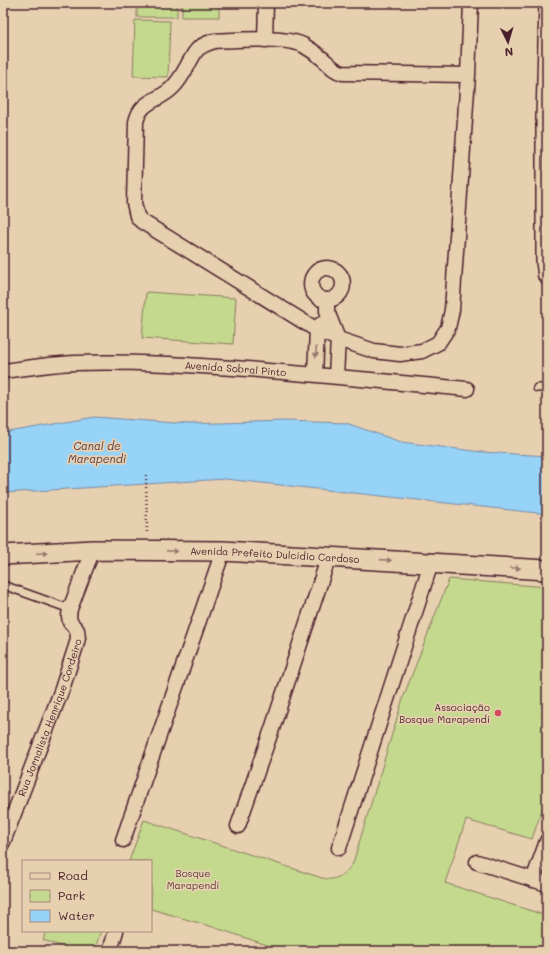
<svg xmlns="http://www.w3.org/2000/svg" width="550" height="954" font-family="Mali,sans-serif">
  <rect width="100%" height="100%" fill="#e7d0b0"/>
  <filter id="ink" filterUnits="userSpaceOnUse"><feTurbulence type="fractalNoise" baseFrequency=".025" numOctaves="2"/><feDisplacementMap in="SourceGraphic" scale="8" xChannelSelector="R" yChannelSelector="G"/><feConvolveMatrix kernelMatrix="1 2 1 2 8 2 1 2 1" color-interpolation-filters="sRGB"/></filter>
  <g filter="url(#ink)">
    <!-- green -->
    <g fill="#c4d98e" stroke="#877c5c">
      <rect x="137" y="3" width="40" height="14"/>
      <rect x="182" y="3" width="37" height="14"/>
      <polygon points="135,20 170,21 168,77 133,76"/>
      <polygon points="146,292 236,298 233,344 142,338"/>
      <path d="M449 579 547 587V795L532 839 466 820 445 883 547 916V951H285L213 927 151 909V861H129L144 820 322 878C325 878 329 880 332 879 342 877 349 870 353 863L403 698Z"/>
      <polygon points="46,931 101,931 94,951 75,951 43,940"/>
    </g>
    <!-- water -->
    <polygon fill="#97d2f7" stroke="#788aa5" points="94,417 189,424 284,421 346,423 401,442 482,452 547,456 547,514 225,479 3,493 3,433"/>
    <g fill="none" stroke-linecap="round" stroke-linejoin="round">
      <defs>
        <g id="lane">
          <polyline points="543,3 540,118 540,262 542,277 547,283"/>
          <polyline points="537,388 547,388"/>
          <polyline points="3,585 70,609"/>
        </g>
        <g id="street">
          <polyline points="265,40 266,3"/>
          <path d="M468 75 343 73C334 71 330 65 323 59 317 54 310 49 303 45 285 36 235 40 214 41 209 43 204 44 199 48 195 51 193 56 190 61 185 70 181 79 173 87 159 102 141 99 136 122L134 203 137 216 141 221 317 330 338 339 374 351 400 354 422 351 438 343 448 328 452 310 468 75 471 3"/>
          <circle cx="327" cy="284" r="16"/>
          <polyline points="327,300 327,311 338,339 336,376"/>
          <path id="s1" d="M3 371C27 368 51 364 75 363 132 361 190 365 247 369 321 375 394 382 467 389"/>
          <polyline points="315,374 317,330 321,324"/>
          <polyline points="238,826 272,729 329,556"/>
          <polyline points="123,840 223,551"/>
          <path id="s2" d="M3 842 62 689 76 646 78 638 77 630 70 622 69 616 70 609 86 567 93 550"/>
          <polyline points="339,848 431,563"/>
          <polyline points="477,862 547,884"/>
          <polyline points="533,880 547,841"/>
          <polyline points="110,951 116,931"/>
        </g>
        <g id="secondary">
          <path id="s3" d="M3 555 93 550 223 551 547 570"/>
        </g>
      </defs>
      <!-- lane casing -->
      <use href="#lane" stroke="#4a1f2b" stroke-width="10"/>
      <!-- street casing -->
      <use href="#street" stroke="#4a1f2b" stroke-width="17"/>
      <!-- secondary casing -->
      <use href="#secondary" stroke="#4a1f2b" stroke-width="22"/>
      <!-- path -->
      <polyline stroke="#4a1f2b" stroke-width="2.5" stroke-dasharray="1 3" stroke-linecap="butt" points="146,475 147,534"/>
      <!-- lane -->
      <use href="#lane" stroke="#e7d0b0" stroke-width="7"/>
      <!-- street -->
      <use href="#street" stroke="#e7d0b0" stroke-width="14"/>
      <!-- secondary -->
      <use href="#secondary" stroke="#e7d0b0" stroke-width="19"/>
    </g>
    <!-- one-way arrows -->
    <defs><path id="oneway-solid" d="M-6-.8H1V-3.2L6.5 0L1 3.2V.8H-6Z"/></defs>
    <g fill="#98786e">
      <use href="#oneway-solid" transform="translate(316 352) rotate(93)"/>
      <use href="#oneway-solid" transform="translate(172 551) rotate(1)"/>
      <use href="#oneway-solid" transform="translate(42 553) rotate(-3)"/>
      <use href="#oneway-solid" transform="translate(386 560) rotate(4)"/>
      <use href="#oneway-solid" transform="translate(515 568) rotate(3)"/>
    </g>
  </g>
  <!-- markers -->
  <circle fill="#d1495b" stroke="#e7d0b0" stroke-width="1.5" cx="498" cy="713" r="4"/>
  <g text-anchor="middle" stroke-width="3.5" stroke-linejoin="round" paint-order="stroke">
    <!-- street labels -->
    <g font-size="10" fill="#4a1f2b" stroke="#e7d0b0">
      <text dy="4" stroke="none"><textPath href="#s1" startOffset="233">Avenida Sobral Pinto</textPath></text>
      <text dy="4" stroke="none"><textPath href="#s3" startOffset="272">Avenida Prefeito Dulcídio Cardoso</textPath></text>
      <text dy="4" stroke="none"><textPath href="#s2" startOffset="133">Rua Jornalista Henrique Cordeiro</textPath></text>
    </g>
    <!-- poi labels -->
    <g font-size="10" fill="#4a1f2b" stroke="#e7d0b0" text-anchor="end">
      <text x="490" y="711">Associação<tspan x="490" dy="12">Bosque Marapendi</tspan></text>
    </g>
    <!-- park labels -->
    <g font-size="10" fill="#5c3b3a" stroke="#e7d0b0">
      <text x="193" y="877">Bosque<tspan x="193" dy="12">Marapendi</tspan></text>
    </g>
    <!-- water labels -->
    <g font-size="11" font-style="italic" fill="#563a4a" stroke="#e7d0b0">
      <text x="97" y="450">Canal de<tspan x="97" dy="13">Marapendi</tspan></text>
    </g>
  </g>
  <!-- margin -->
  <rect width="550" height="954" fill="none" stroke="#e7d0b0" stroke-width="16"/>
  <rect x="8" y="8" width="534" height="938" fill="none" stroke="#4a1f2b" stroke-width="1.5" filter="url(#ink)"/>
  <!-- legend -->
  <rect x="22" y="860" width="130" height="72" fill="#e7d0b0" stroke="#a8897b"/>
  <rect x="30" y="873" width="20" height="6" fill="#e7d0b0" stroke="#a8897b"/>
  <text x="58" y="880" font-size="12" fill="#4a1f2b">Road</text>
  <rect x="30" y="890" width="20" height="12" fill="#c4d98e" stroke="#a8897b"/>
  <text x="58" y="900" font-size="12" fill="#4a1f2b">Park</text>
  <rect x="30" y="910" width="20" height="12" fill="#97d2f7" stroke="#a8897b"/>
  <text x="58" y="920" font-size="12" fill="#4a1f2b">Water</text>
  <!-- north arrow -->
  <g transform="translate(508 42) rotate(175)" stroke="#e7d0b0" stroke-width="3" paint-order="stroke">
  <path d="M0-3L7 15L0 10L-7 15Z" fill="#4a1f2b"/>
  <text y="-6" font-size="11" font-weight="bold" text-anchor="middle" fill="#4a1f2b">N</text>
  </g>
</svg>
